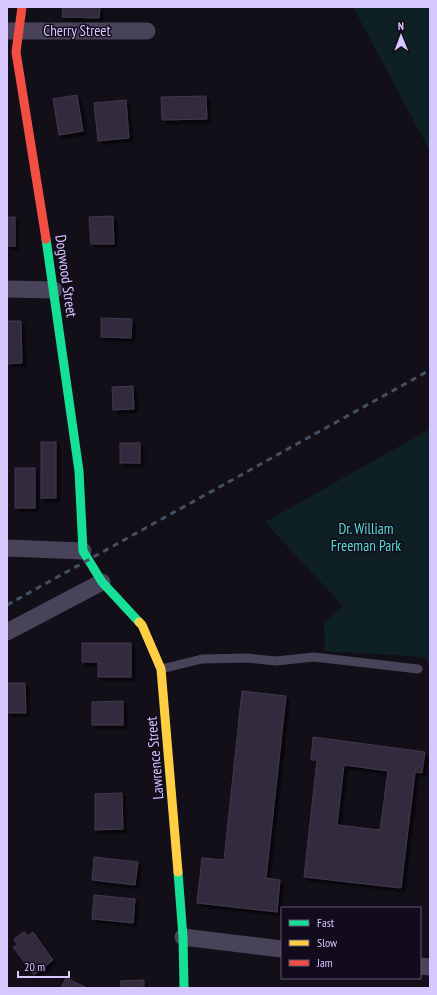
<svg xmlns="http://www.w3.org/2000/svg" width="437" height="995" font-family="'PT Sans Narrow',sans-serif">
  <defs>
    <filter id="shadow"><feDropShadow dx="3.5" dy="3.5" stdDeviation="1" flood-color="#0009"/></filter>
  </defs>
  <rect width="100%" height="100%" fill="#120f18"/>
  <!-- green -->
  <g fill="#0f2024">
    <polygon points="353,7 430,7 430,151"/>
    <polygon points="430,429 430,666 424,657 325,651 324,624 343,606 265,522"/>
  </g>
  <!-- building -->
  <g fill="#312c3c" stroke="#40394e" fill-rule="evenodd" filter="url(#shadow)">
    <polygon points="63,7 100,7 99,18 62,17"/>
    <polygon points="77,95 83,131 59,135 53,99"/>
    <polygon points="206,96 207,119 162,120 161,97"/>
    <polygon points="126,100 129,138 98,141 94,103"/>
    <polygon points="113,216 114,244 91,244 89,217"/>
    <rect x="7" y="217" width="8" height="29"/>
    <polygon points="101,318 132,319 131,338 101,337"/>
    <polygon points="7,321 21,321 22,363 7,364"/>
    <polygon points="133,386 134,409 113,410 112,387"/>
    <rect x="41" y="442" width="15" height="56"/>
    <rect x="120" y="443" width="20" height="20"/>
    <rect x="15" y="468" width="20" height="40"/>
    <polygon points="82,643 131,643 131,677 98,677 98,662 82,662"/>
    <polygon points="7,683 25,683 26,713 7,713"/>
    <polygon points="242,691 286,696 266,878 280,880 277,912 197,903 202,858 224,860"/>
    <polygon points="123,701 123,725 92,725 92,702"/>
    <path d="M313 737 425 752 422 773 415 772 401 888 304 877 317 760H311ZM344 765 388 771 380 830 337 825Z"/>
    <polygon points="122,793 123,829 95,830 95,794"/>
    <polygon points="94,857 138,862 135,885 92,880"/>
    <polygon points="94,895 135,899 133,923 92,919"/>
    <polygon points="24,932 28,936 33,932 53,960 34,975 13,947 17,945 14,939"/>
    <polygon points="66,978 87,988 61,988"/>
    <polygon points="144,980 144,988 121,988 120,981"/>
  </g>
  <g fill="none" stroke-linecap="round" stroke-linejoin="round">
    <!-- lane -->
    <polyline stroke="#484359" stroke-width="9" points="161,669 202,659 247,658 276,661 314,657 418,669"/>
    <!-- street -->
    <g stroke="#484359" stroke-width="17">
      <polyline points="7,31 147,31"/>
      <polyline points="7,289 54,290"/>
      <polyline points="7,548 83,551"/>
      <polyline points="7,632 102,582"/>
      <polyline points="183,937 282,949"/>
      <polyline points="420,966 430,967"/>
    </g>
    <!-- fast -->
    <g stroke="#16e098" stroke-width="9">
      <polyline points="46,239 79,471 83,551 102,582 139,622"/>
      <polyline points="178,872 183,937 184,988"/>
    </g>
    <!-- slow -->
    <polyline stroke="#ffcf43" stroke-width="9" points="139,622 142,625 161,669 178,872"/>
    <!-- jam -->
    <polyline stroke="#f24e42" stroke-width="9" points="22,7 16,52 46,239"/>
    <!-- rail -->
    <polyline stroke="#425063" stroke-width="3" stroke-dasharray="6 5" stroke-linecap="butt" points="7,605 430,370"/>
  </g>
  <g text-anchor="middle" stroke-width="3" stroke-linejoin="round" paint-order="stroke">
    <!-- street labels -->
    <g font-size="15" fill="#d7c7ff" stroke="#110b1c">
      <text x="77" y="36">Cherry Street</text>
      <text transform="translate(66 276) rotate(82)" y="5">Dogwood Street</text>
      <text transform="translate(155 758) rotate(-95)" y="5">Lawrence Street</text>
    </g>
    <!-- park labels -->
    <g font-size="15" fill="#55ddd3" stroke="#110b1c">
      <text x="366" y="534">Dr. William<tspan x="366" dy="17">Freeman Park</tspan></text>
    </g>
  </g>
  <!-- border -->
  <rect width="437" height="995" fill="none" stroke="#d7c7ff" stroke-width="16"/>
  <!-- legend -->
  <rect x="281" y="907" width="140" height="72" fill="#110b1c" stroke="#605677"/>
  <rect x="289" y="920" width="20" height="6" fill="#16e098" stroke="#605677"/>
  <text x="317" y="927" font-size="12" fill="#d7c7ff">Fast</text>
  <rect x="289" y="940" width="20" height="6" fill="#ffcf43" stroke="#605677"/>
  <text x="317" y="947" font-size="12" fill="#d7c7ff">Slow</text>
  <rect x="289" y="960" width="20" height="6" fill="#f24e42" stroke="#605677"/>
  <text x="317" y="967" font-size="12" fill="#d7c7ff">Jam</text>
  <!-- north arrow -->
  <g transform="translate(401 36) rotate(359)" stroke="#110b1c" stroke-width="3" paint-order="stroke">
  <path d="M0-3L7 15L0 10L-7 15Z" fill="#d7c7ff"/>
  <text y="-6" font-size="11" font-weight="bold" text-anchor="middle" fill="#d7c7ff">N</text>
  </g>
  <!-- scale -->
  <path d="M18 971v6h51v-6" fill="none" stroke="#d7c7ff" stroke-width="2"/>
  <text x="24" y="971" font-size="12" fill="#d7c7ff" stroke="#110b1c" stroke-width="3" paint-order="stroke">20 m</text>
</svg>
